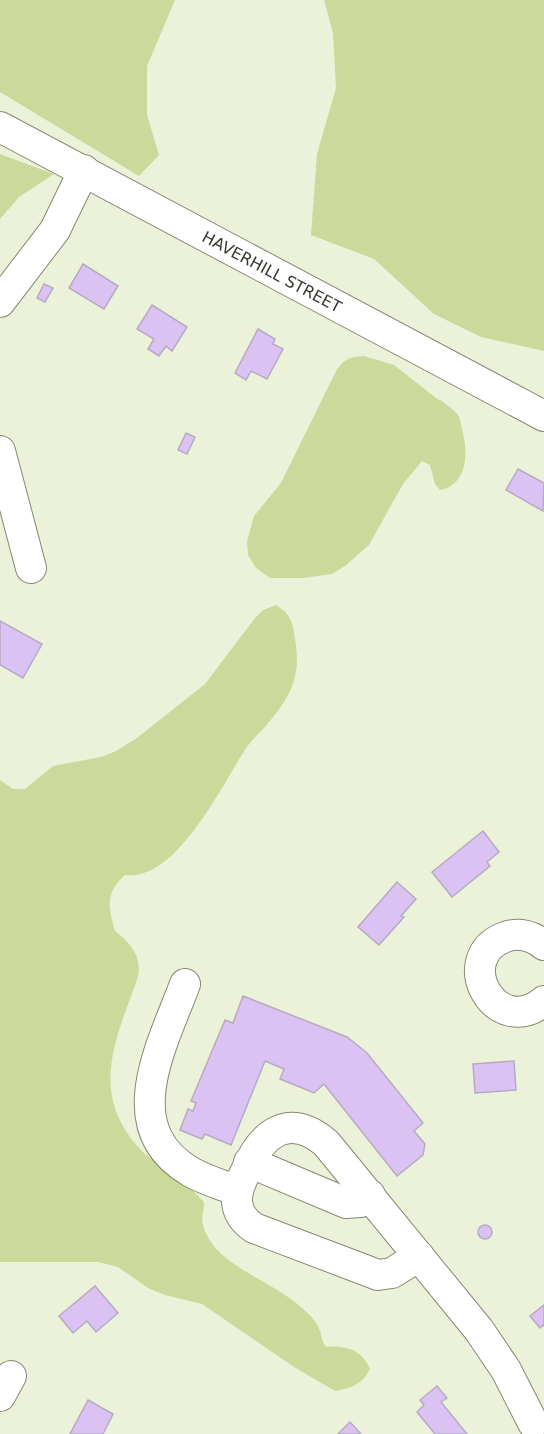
<svg xmlns="http://www.w3.org/2000/svg" width="544" height="1434" font-family="'DejaVu Sans',sans-serif">
  <rect width="100%" height="100%" fill="#ebf2d9"/>
  <!-- green -->
  <g fill="#cbda9a">
    <polygon points="0,0 175,0 147,66 147,115 159,155 139,176 0,92"/>
    <polygon points="324,0 544,0 544,351 481,337 434,314 374,259 311,235 317,154 336,88 333,33"/>
    <polygon points="0,154 54,174 19,197 0,219"/>
    <path d="M364 356 394 365 436 398C444 402 452 408 458 415 461 420 461 427 463 433 468 454 467 485 440 490L435 484 430 465 422 461 403 484 369 545 345 566 332 574 303 578H270L256 568 248 555 247 541 254 516 281 483 336 371C344 359 349 357 364 356Z"/>
    <path d="M276 605C291 614 293 623 295 639 302 679 289 699 263 729 256 736 248 744 243 753 220 789 175 882 125 875 105 893 108 907 115 931 131 944 142 956 138 977 116 1039 88 1093 140 1149 147 1157 158 1162 166 1168 179 1178 193 1190 204 1202 204 1210 201 1218 203 1225 214 1267 274 1280 303 1309 309 1314 318 1323 320 1331 322 1338 322 1341 326 1347 346 1345 362 1350 370 1369 362 1385 351 1388 335 1391L294 1367 202 1304 165 1295 148 1288 118 1267 98 1262H0V780L13 789H25L53 766 101 757 116 751 137 738 205 684 255 618 263 610Z"/>
  </g>
  <!-- building -->
  <g fill="#dac2f3" stroke="#b6abc2" stroke-width="1.5">
    <polygon points="83,264 118,286 104,309 69,288"/>
    <polygon points="44,284 53,288 45,302 37,298"/>
    <polygon points="152,305 187,327 172,351 166,346 159,356 148,349 154,339 137,329"/>
    <polygon points="258,329 275,339 273,344 283,349 267,379 251,371 246,380 235,373"/>
    <polygon points="186,433 195,437 187,454 178,450"/>
    <polygon points="518,469 544,483 543,511 506,490"/>
    <polygon points="0,621 42,644 23,678 0,665"/>
    <polygon points="483,831 499,852 487,862 490,866 452,897 432,872"/>
    <polygon points="397,882 416,899 401,916 404,917 379,945 358,927"/>
    <polygon points="243,996 347,1037 367,1053 423,1123 414,1131 425,1144 423,1155 397,1176 324,1084 314,1093 280,1079 284,1069 265,1061 231,1145 205,1134 202,1139 180,1130 188,1109 193,1111 196,1103 191,1101 225,1020 233,1023"/>
    <polygon points="514,1061 516,1090 475,1093 473,1064"/>
    <circle cx="485" cy="1232" r="7"/>
    <polygon points="95,1286 118,1313 96,1332 87,1321 73,1333 59,1316"/>
    <polygon points="544,1305 544,1326 543,1325 540,1328 530,1316"/>
    <polygon points="437,1386 447,1398 441,1402 467,1434 435,1434 417,1412 424,1405 420,1400"/>
    <polygon points="88,1400 113,1414 103,1434 70,1434"/>
    <polygon points="350,1422 361,1434 338,1434"/>
  </g>
  <g fill="none" stroke-linecap="round" stroke-linejoin="round">
    <defs>
      <g id="minor">
        <path id="s1" d="M0 127 544 416"/>
        <polyline points="0,302 55,230 84,170"/>
        <polyline points="0,451 31,568"/>
        <path d="M544 945C533 936 519 932 505 937 450 958 496 1041 544 1001"/>
        <path d="M185 984C163 1044 115 1128 191 1172 205 1180 222 1185 238 1191"/>
        <polyline points="249,1162 346,1203 361,1202 370,1195"/>
        <path d="M419 1256 392 1273 378 1275 254 1228C245 1222 238 1214 237 1202 236 1191 241 1181 246 1171 261 1134 289 1111 326 1143L479 1330 506 1370 533 1423"/>
        <polyline points="0,1396 11,1376"/>
      </g>
    </defs>
    <!-- minor casing -->
    <use href="#minor" stroke="#848a73" stroke-width="32"/>
    <!-- minor -->
    <use href="#minor" stroke="#fff" stroke-width="30"/>
  </g>
  <g text-anchor="middle" stroke-width="5" stroke-linejoin="round" paint-order="stroke">
    <!-- street labels -->
    <g font-size="16" fill="#383a30" stroke="#f9feea">
      <text dy="6" stroke="none"><textPath href="#s1" startOffset="308">HAVERHILL STREET</textPath></text>
    </g>
  </g>
</svg>
